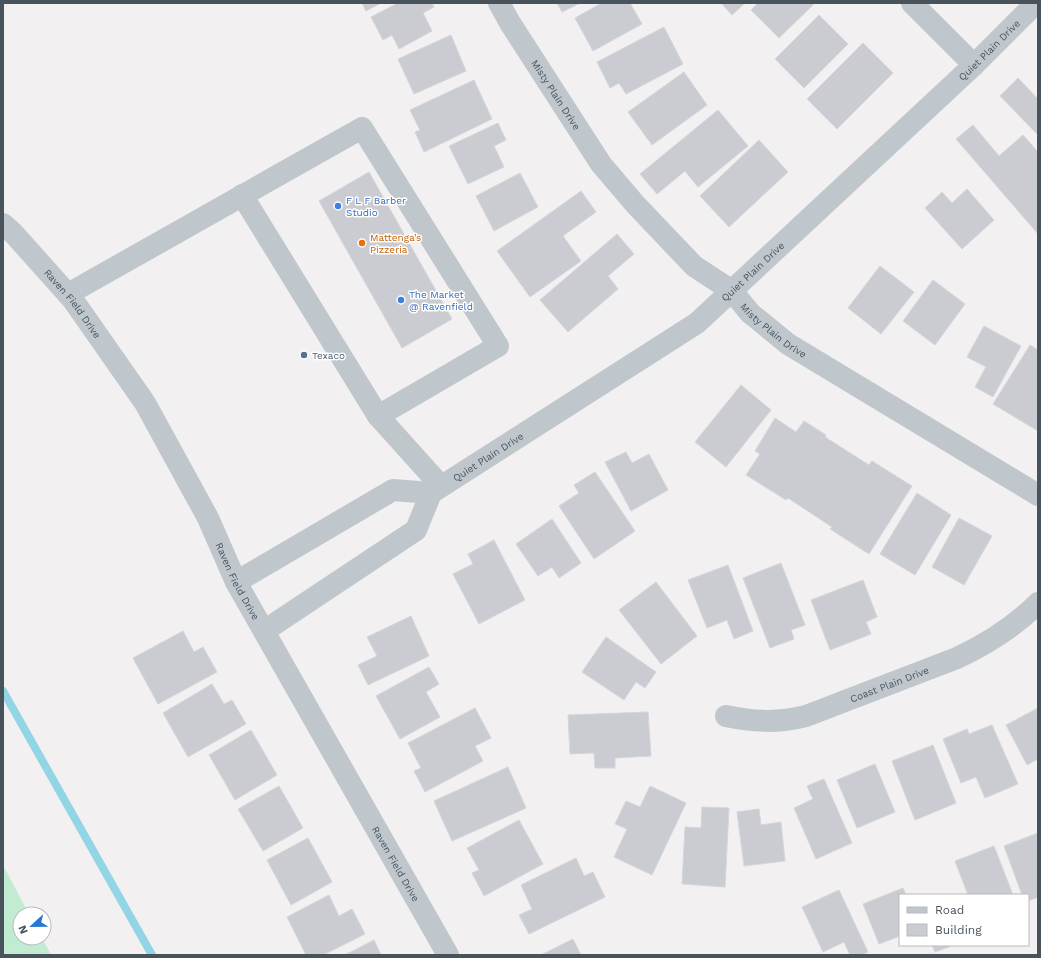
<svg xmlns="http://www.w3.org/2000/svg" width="1041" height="958" font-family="'Work Sans',sans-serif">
  <rect width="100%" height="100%" fill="#f2f0f0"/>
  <!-- green -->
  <polygon fill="#c2ecd1" points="3,865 29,914 20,914 20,938 42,938 51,955 3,955"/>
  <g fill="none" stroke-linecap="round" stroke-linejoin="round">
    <!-- stream -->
    <polyline stroke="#92d6e5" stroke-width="8" points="3,691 152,955"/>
  </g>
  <!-- building -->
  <g fill="#caccd2" stroke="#d4d6db">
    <polygon points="362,3 381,3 366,11"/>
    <polygon points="398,3 432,3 434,7 423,13 432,31 399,49 392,35 383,40 371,17"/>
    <polygon points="557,3 580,3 562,12"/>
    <polygon points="602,3 630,3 642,24 593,51 575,18"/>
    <polygon points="721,3 745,3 732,15"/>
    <polygon points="758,3 815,3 779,38 751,10"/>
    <polygon points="819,15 848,44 804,88 775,59"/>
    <polygon points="664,27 683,64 626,94 619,83 610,88 597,62"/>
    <polygon points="451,35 466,71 414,94 398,59"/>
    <polygon points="863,43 893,73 837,129 807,99"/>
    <polygon points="684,72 707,105 652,145 628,112"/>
    <polygon points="1018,78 1038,99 1038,135 1000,96"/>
    <polygon points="474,80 492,119 424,152 415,132 420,130 410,110"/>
    <polygon points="718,110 748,146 698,187 685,171 657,194 640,174"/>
    <polygon points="498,123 506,140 494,146 504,167 468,184 449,146"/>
    <polygon points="973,125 999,156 1023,135 1038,152 1038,234 956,139"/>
    <polygon points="759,140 788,172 729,227 700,196"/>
    <polygon points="369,172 452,319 402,348 319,201"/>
    <polygon points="520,173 538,207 494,231 476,196"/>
    <polygon points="967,189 994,220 962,249 925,208 942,192 952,203"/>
    <polygon points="581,191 596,212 563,236 581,261 530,297 497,251"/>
    <polygon points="617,234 634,254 608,276 618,289 568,332 540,300"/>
    <polygon points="880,266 914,292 881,334 848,308"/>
    <polygon points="933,280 965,304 935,345 903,321"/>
    <polygon points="984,326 1021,346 993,397 975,387 986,367 967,357"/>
    <polygon points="1030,345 1038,350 1038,431 993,404"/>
    <polygon points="741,385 771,410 726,467 695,442"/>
    <polygon points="775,418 796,432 804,421 826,435 825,437 869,465 872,461 912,486 869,554 830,529 832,527 788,498 786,500 746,475 760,454 755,451"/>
    <polygon points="626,452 632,463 649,454 668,490 631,511 605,462"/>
    <polygon points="595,472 635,531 594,559 559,506 579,493 574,485"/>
    <polygon points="917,493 951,515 915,575 880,554"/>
    <polygon points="959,518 992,536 964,585 932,567"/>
    <polygon points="552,519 581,563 559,578 552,567 538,576 516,544"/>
    <polygon points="494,540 525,600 479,624 453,574 473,564 468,554"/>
    <polygon points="781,563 805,625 791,630 794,639 770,648 743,578"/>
    <polygon points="728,565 753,631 734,639 727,620 707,628 688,580"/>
    <polygon points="863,580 877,617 866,622 871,634 830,650 811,600"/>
    <polygon points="656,582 697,636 661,664 619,610"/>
    <polygon points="411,616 429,656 368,685 358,665 377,656 367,637"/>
    <polygon points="183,631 194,652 203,647 217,672 158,704 133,658"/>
    <polygon points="606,637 656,672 645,688 636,682 624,700 582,672"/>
    <polygon points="429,667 439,684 426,692 440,717 400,739 376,696"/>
    <polygon points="212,684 224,704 232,700 246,724 188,757 163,713"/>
    <polygon points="475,708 491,738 475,746 483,761 425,792 414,771 421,768 408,743"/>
    <polygon points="1038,708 1038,759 1027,765 1006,725"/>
    <polygon points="648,712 651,756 615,758 615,768 595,768 594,753 570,754 568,715"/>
    <polygon points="992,725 1018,784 985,798 976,777 961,783 943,739 967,729 969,734"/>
    <polygon points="251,730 277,775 235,800 209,755"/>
    <polygon points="933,745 956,803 915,820 892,761"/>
    <polygon points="875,764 895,812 857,828 837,780"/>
    <polygon points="508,767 526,808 452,841 434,801"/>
    <polygon points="824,779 852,843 816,859 794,808 813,799 807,786"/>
    <polygon points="279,786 303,828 263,851 238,809"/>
    <polygon points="650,786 686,803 652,875 614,857 627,829 615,824 626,801 640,807"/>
    <polygon points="702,807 729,808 725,887 682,884 685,827 701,828"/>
    <polygon points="759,809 761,825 781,822 785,861 744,866 737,812"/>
    <polygon points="519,820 543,864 484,896 472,873 479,870 467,848"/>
    <polygon points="1038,833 1038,897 1028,901 1028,895 1022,895 1004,846"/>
    <polygon points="308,838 332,882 291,905 267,860"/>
    <polygon points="994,846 1013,895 968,895 955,861"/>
    <polygon points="576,858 584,876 593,872 605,897 529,934 519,915 532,909 521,885"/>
    <polygon points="903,888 906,895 900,895 900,936 879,944 863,904"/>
    <polygon points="839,890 868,952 862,955 850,955 844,942 823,952 802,907"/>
    <polygon points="329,895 339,916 352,909 365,934 323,955 306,955 287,917"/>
    <polygon points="573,939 581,955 541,955"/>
    <polygon points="374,940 381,955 345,955"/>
    <polygon points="932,945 954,945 935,952"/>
  </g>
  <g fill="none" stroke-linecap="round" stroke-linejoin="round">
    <!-- minor -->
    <g stroke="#bfc7cd" stroke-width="22">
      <path id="s1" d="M499 3 510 23 601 164 635 204 694 266 732 291 750 313 788 344 1038 495"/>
      <polyline points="912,3 974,65"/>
      <polyline points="242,195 378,416"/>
      <path id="s2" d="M3 224 14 234 73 300 145 403 208 518 236 582 448 955"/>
      <polyline points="68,294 362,128 498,346 378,416 441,486"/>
      <polyline points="236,582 393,490 431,493"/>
      <path id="s3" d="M264 631 416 530 431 493 697 323 974 65 1036 3"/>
      <path id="s4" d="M726 716C754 722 778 723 806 716L957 658C987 644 1014 627 1038 603"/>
    </g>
  </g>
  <!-- markers -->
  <g fill="#3f7fe0" stroke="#fff" stroke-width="1.5">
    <circle cx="338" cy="206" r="4"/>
    <circle cx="401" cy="300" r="4"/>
  </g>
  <circle fill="#e8710a" stroke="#fff" stroke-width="1.5" cx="362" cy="243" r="4"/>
  <circle fill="#5c6f8a" stroke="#fff" stroke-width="1.5" cx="304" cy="355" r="4"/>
  <g text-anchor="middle" stroke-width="3" stroke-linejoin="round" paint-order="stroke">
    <!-- street labels -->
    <g font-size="10" fill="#49535c" stroke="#fff">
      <text dy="4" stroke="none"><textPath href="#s3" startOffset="938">Quiet Plain Drive</textPath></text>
      <text dy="4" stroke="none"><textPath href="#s1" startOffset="108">Misty Plain Drive</textPath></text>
      <text dy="4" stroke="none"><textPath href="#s3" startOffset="614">Quiet Plain Drive</textPath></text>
      <text dy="4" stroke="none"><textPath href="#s2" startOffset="106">Raven Field Drive</textPath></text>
      <text dy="4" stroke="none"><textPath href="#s1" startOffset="432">Misty Plain Drive</textPath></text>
      <text dy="4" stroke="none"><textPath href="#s3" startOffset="290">Quiet Plain Drive</textPath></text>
      <text dy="4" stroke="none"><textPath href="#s2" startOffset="430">Raven Field Drive</textPath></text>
      <text dy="4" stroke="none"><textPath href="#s4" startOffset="170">Coast Plain Drive</textPath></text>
      <text dy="4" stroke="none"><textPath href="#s2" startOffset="754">Raven Field Drive</textPath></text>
    </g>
    <!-- shop labels -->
    <g font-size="10" fill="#366cbe" stroke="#fff" text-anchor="start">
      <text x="346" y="204">F L F Barber<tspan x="346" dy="12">Studio</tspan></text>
      <text x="409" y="298">The Market<tspan x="409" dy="12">@ Ravenfield</tspan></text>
    </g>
    <!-- food labels -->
    <g font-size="10" fill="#c56008" stroke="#fff" text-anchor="start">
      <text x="370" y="241">Mattenga’s<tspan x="370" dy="12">Pizzeria</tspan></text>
    </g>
    <!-- service labels -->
    <g font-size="10" fill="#4e5e75" stroke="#fff" text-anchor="start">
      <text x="312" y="359">Texaco</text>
    </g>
  </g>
  <!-- border -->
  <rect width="1041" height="958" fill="none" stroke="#49535c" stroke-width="8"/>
  <!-- legend -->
  <rect x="899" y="894" width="130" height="52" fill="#ffffff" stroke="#b6babe"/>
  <rect x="907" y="907" width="20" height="6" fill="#bfc7cd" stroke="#b6babe"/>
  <text x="935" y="914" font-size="12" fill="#49535c">Road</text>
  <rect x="907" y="924" width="20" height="12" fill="#caccd2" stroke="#b6babe"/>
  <text x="935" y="934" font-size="12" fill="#49535c">Building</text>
  <!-- north arrow -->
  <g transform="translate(32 926) rotate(248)"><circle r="19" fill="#ffffff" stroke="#b6babe"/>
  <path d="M0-3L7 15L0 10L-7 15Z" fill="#2777d4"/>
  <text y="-6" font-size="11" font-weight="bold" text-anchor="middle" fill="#49535c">N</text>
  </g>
</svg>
